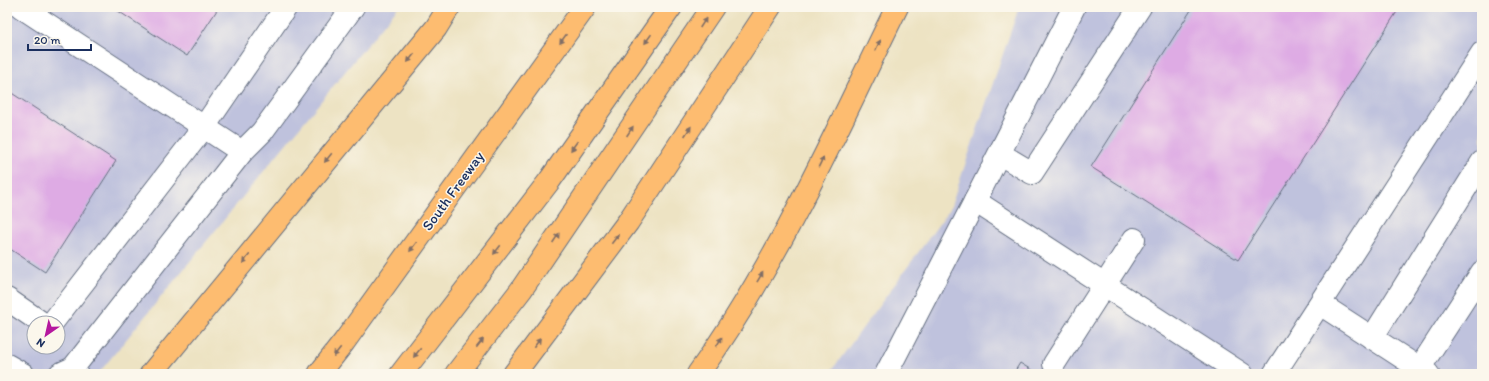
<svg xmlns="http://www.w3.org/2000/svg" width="1489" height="381" font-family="Itim,sans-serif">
  <rect width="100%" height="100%" fill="#fbf7ec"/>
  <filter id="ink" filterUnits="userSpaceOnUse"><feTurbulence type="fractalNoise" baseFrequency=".025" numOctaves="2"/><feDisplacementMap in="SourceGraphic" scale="8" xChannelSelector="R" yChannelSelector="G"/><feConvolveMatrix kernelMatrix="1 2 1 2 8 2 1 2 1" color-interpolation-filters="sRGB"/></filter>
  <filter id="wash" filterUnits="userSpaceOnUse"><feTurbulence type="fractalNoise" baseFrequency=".012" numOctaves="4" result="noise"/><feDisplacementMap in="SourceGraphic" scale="16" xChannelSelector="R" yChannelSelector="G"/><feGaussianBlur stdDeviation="0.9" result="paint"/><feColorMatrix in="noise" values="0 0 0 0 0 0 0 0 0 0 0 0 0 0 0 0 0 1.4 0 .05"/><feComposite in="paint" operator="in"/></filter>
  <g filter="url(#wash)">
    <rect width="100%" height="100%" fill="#ede3c3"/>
    <!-- industrial -->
    <g fill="#bfc2dd" fill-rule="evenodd">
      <path d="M7 7H398L98 374H7ZM34 323H58V347H34Z"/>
      <polygon points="1019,7 1482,7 1482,374 829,374 950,209"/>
    </g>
    <g id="blocks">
      <!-- building -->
      <g fill="#deabe4">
        <polygon points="112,7 219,7 187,56"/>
        <polygon points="1193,7 1400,7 1238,260 1091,167"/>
        <polygon points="7,90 116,161 45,272 7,247"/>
        <polygon points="1020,363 1038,374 1013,374"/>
      </g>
    </g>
  </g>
  <g filter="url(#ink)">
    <use href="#blocks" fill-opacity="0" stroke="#646e81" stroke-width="1"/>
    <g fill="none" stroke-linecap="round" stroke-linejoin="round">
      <defs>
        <g id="minor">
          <polyline points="21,7 242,152"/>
          <polyline points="1074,7 975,201 1242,374"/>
          <polyline points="1000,154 1032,173 1140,7"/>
          <polyline points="7,299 42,323"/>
          <polyline points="1320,304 1428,374"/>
          <polyline points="52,323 204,127 286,7"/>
          <polyline points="1372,338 1482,162"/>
          <polyline points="1054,364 1134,239"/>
          <polyline points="7,365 23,374"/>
          <polyline points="1419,369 1482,272"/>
          <polyline points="60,374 73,368 242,152 262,132 353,7"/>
          <polyline points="886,374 975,201"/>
          <polyline points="1274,374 1482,53"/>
        </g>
        <g id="highway">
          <polyline points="151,374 436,28 449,7"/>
          <polyline points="319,374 344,342 585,7"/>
          <polyline points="401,374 550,180 671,7"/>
          <polyline points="456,374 521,290 713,7"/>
          <polyline points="514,374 628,222 770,7"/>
          <path d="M698 374C779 261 836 131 897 7"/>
        </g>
      </defs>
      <!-- minor casing -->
      <use href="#minor" stroke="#646e81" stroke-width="24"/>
      <!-- highway casing -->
      <use href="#highway" stroke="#646e81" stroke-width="24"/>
      <!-- minor -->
      <use href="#minor" stroke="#fff" stroke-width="22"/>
      <!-- highway -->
      <use href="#highway" stroke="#fdbc6f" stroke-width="22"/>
    </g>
    <!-- one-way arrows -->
    <defs><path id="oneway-solid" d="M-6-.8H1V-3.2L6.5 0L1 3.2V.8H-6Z"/></defs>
    <g fill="#816e66">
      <use href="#oneway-solid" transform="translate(703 23) rotate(-57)"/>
      <use href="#oneway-solid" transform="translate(563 39) rotate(125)"/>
      <use href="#oneway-solid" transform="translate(648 39) rotate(125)"/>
      <use href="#oneway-solid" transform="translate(878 45) rotate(-64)"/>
      <use href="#oneway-solid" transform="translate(411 58) rotate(129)"/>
      <use href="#oneway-solid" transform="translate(630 131) rotate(-56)"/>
      <use href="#oneway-solid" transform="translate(688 131) rotate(-56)"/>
      <use href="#oneway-solid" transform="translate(574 146) rotate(125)"/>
      <use href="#oneway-solid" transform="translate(328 158) rotate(129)"/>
      <use href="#oneway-solid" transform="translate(821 162) rotate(-64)"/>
      <use href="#oneway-solid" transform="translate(556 238) rotate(-56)"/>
      <use href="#oneway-solid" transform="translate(615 239) rotate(-53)"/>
      <use href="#oneway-solid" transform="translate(413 247) rotate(126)"/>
      <use href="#oneway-solid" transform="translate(497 250) rotate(128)"/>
      <use href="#oneway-solid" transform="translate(246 259) rotate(129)"/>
      <use href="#oneway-solid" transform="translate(760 277) rotate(-59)"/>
      <use href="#oneway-solid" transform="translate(719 342) rotate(-59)"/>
      <use href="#oneway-solid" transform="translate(480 343) rotate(-52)"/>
      <use href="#oneway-solid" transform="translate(537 343) rotate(-53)"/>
      <use href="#oneway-solid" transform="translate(337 352) rotate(128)"/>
      <use href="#oneway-solid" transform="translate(417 353) rotate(128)"/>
    </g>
  </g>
  <g text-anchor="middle" stroke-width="3" stroke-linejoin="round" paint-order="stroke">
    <!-- street labels -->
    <g font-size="15" fill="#1b2f5e" stroke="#fbf7ec">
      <text transform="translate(453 191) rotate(-54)" y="5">South Freeway</text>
    </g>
  </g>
  <!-- margin -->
  <rect width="1489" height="381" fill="none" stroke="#fbf7ec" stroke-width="24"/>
  <!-- north arrow -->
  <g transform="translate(46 335) rotate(214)"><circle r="19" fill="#fbf7ec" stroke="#a1a7b3"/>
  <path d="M0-3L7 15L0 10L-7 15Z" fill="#b5179e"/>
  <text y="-6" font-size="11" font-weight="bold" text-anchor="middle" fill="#1b2f5e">N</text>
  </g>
  <!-- scale -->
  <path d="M28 44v6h63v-6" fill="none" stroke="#1b2f5e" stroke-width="2"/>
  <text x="34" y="44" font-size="12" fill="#1b2f5e" stroke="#fbf7ec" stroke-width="3" paint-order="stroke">20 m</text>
</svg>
